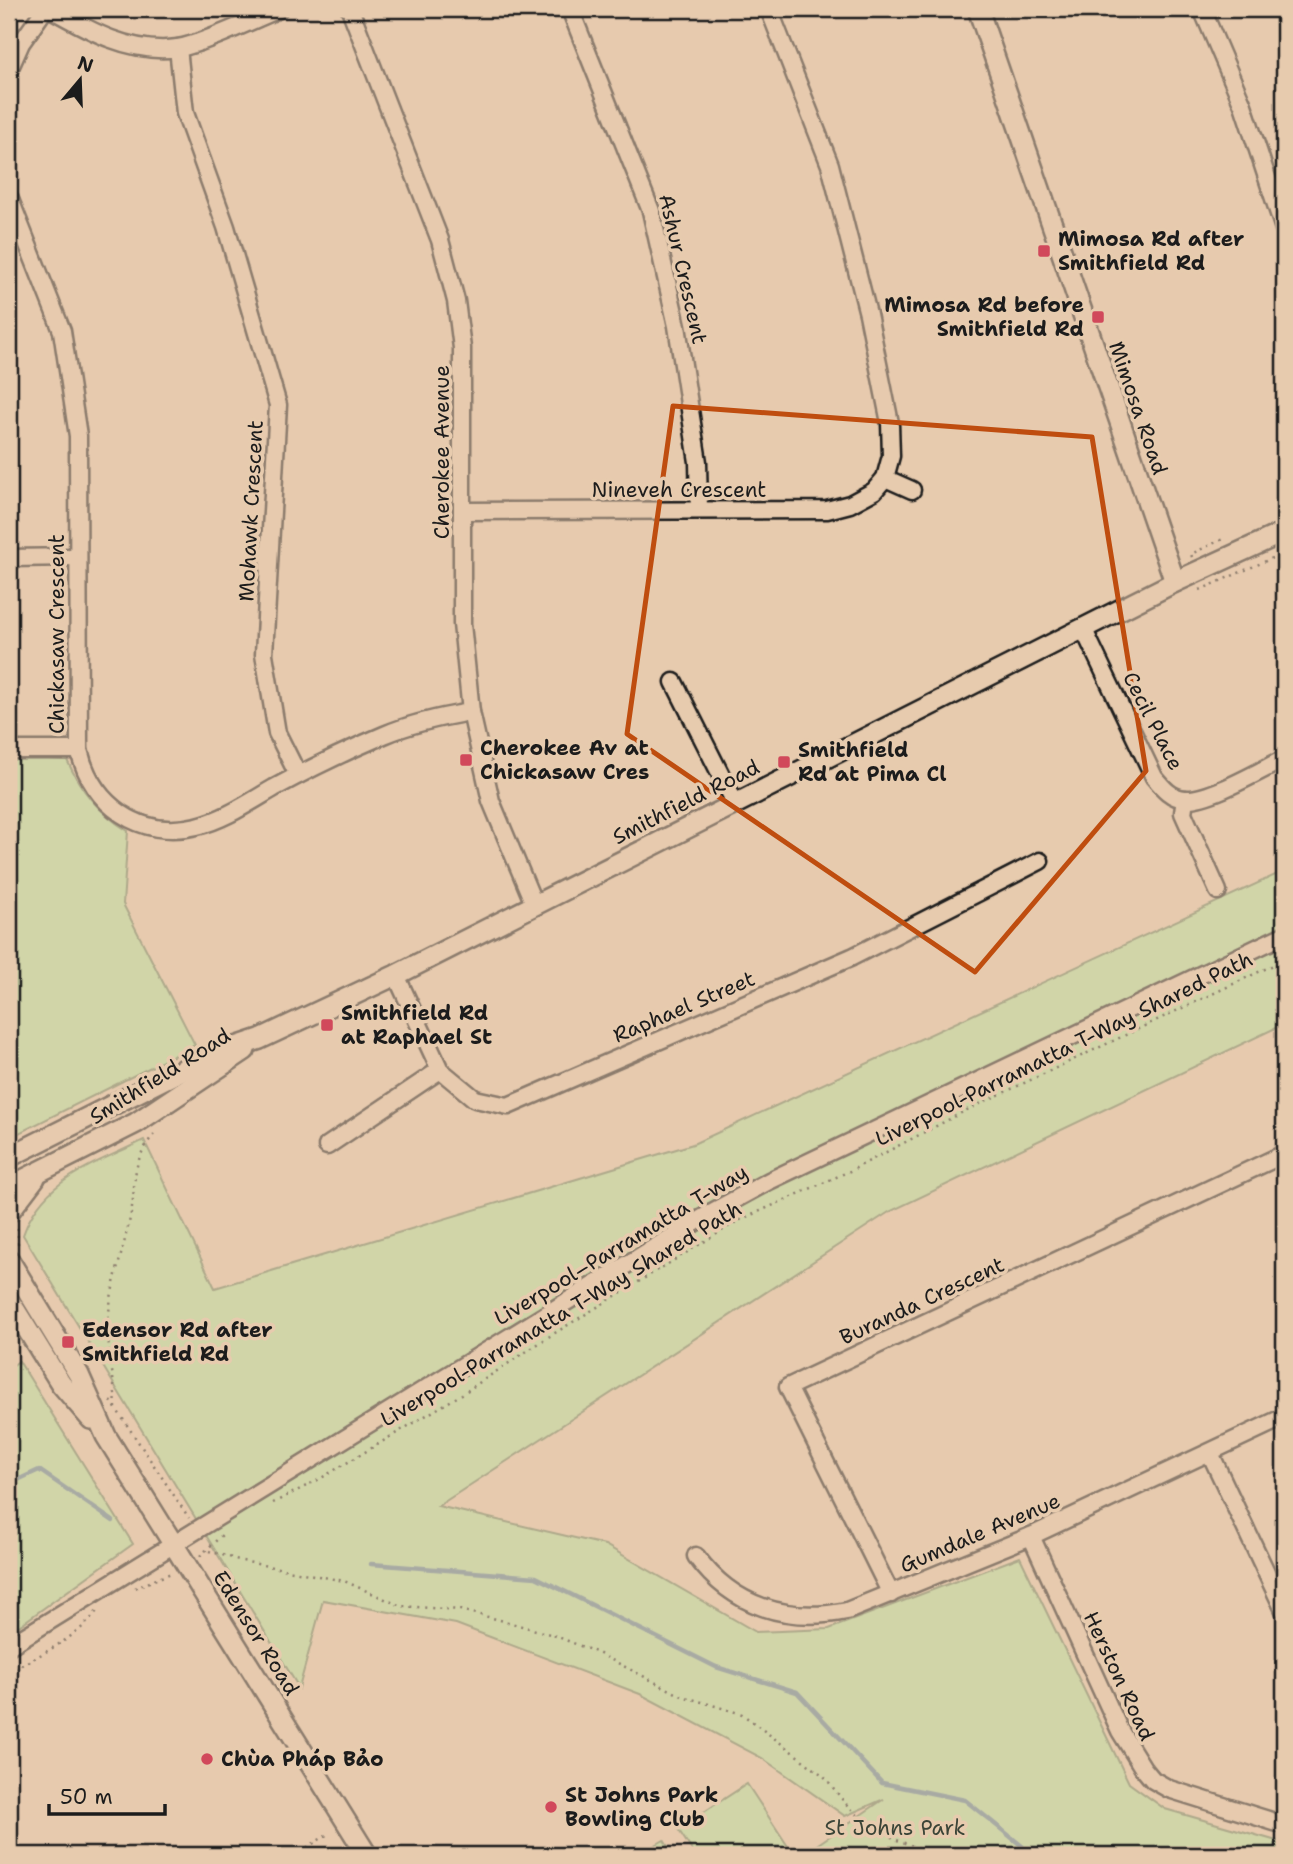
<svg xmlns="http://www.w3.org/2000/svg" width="1293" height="1864" font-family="'Shantell Sans',sans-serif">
  <rect width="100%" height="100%" fill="#e7cbae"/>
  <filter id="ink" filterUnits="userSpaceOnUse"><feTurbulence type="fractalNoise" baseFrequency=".0143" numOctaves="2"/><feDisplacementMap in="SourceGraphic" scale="14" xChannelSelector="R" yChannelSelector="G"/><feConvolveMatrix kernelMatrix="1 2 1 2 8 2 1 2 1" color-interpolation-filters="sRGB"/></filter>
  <g filter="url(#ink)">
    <!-- green -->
    <g fill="#b6e3a1" stroke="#69805e" stroke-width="2">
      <path d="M9 757 67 760C81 791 99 813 128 831L123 904 195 1045 9 1138Z"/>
      <path d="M1284 871V1024L889 1212 438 1506 605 1545 756 1632 829 1629 1020 1557 1129 1783 1165 1809 1284 1843V1855H802L884 1799 845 1816 762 1758 640 1694 456 1624 323 1600 299 1688 23 1235C43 1178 94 1165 144 1140L215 1288 693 1144Z"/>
      <polygon points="19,1361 133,1544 9,1633 9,1368"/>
      <polygon points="747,1784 793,1854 695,1855 678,1829"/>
      <polygon points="664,1840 673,1855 638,1855"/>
    </g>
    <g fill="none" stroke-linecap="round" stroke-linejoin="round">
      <!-- stream -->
      <g stroke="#5c8496" stroke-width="4.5">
        <polyline points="9,1484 39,1470 113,1521"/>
        <polyline points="371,1564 536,1577 716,1667 797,1692 882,1783 965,1800 1022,1846 1026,1855"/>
      </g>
      <defs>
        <g id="minor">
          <path d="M51 9C88 30 132 55 178 48 203 44 255 19 279 9"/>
          <polyline points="350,9 440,240 456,301 462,348 462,624 471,712 491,801 534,904"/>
          <polyline points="570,9 651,211 677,326 698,462 699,510"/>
          <polyline points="1202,9 1243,105 1284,229"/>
          <polyline points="178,48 185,113 226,227 278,405 264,654 277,733 298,775"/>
          <polyline points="9,70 21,43 45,9"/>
          <path d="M9 197 62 331 78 436 79 750C92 805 140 840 197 826 224 820 250 802 274 788 309 769 346 751 384 735 412 723 440 717 471 712"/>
          <polyline points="885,478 912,490"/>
          <polyline points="464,511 827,510 850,504 874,491 885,478 891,456 890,423 868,314 830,165 769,9"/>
          <polyline points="9,558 77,557"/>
          <path d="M1084 630 1154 777C1163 788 1171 798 1185 799 1209 801 1261 770 1284 759"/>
          <polyline points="674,682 735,803"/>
          <polyline points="9,750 79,750"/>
          <polyline points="1185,799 1183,813 1218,891"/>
          <polyline points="396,975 440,1070 475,1099 508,1106 852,957 1040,861"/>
          <polyline points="327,1146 440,1070"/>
          <polyline points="1210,1453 1284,1610"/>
          <polyline points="1031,1536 1120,1731 1143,1768 1153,1780 1169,1789 1284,1825"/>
          <path d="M696 1556C733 1607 787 1623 847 1611L1031 1536 1284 1417"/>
          <polyline points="891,1594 788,1387 1284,1154"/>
          <polyline points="9,1646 712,1212 769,1181 1284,935"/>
        </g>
        <g id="major">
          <polyline points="978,9 1175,582"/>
          <polyline points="9,1157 212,1055 260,1039 396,975 1175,582 1284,532"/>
          <polyline points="9,1187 136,1123 245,1050"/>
          <polyline points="9,1212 35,1178"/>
          <polyline points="9,1260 79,1375 106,1436 367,1855"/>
          <polyline points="9,1300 61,1384 91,1419"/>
        </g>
      </defs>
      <!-- minor casing -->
      <use href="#minor" stroke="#1c1c1c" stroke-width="21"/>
      <!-- major casing -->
      <use href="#major" stroke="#1c1c1c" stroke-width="24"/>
      <!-- path -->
      <g stroke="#1c1c1c" stroke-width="2.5" stroke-dasharray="2 5" stroke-linecap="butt">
        <polyline points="1277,515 1284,512"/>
        <polyline points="1192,557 1191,554 1223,539"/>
        <polyline points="1200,590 1284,553"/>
        <polyline points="17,1228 18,1245"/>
        <polyline points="111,1401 189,1518"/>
        <path d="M116 1408C115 1385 110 1362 108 1339 106 1298 122 1257 130 1218 138 1181 128 1166 155 1133"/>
        <polyline points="273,1503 318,1480 462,1394 550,1336 738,1221 852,1170 965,1111 1284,960"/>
        <polyline points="209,1551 242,1561 344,1581 401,1606 460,1610 508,1622 553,1635 598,1653 682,1696 742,1714 824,1776 845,1803 866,1823 899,1841 939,1855"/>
        <polyline points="200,1556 223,1534"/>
        <polyline points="135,1588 171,1573"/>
        <path d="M9 1672C38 1655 77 1639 97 1611"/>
        <polyline points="295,1855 330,1833"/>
      </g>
      <!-- minor -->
      <use href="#minor" stroke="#e7cbae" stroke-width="16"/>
      <!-- major -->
      <use href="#major" stroke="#e7cbae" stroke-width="19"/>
    </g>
  </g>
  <!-- marked area -->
  <path d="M0 0H1293V1864H0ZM673 406 1092 437 1146 771 975 972 627 734Z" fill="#e7cbae" fill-opacity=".55" fill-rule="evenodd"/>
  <path fill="none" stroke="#bf4d0f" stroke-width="5" stroke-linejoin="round" d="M673 406 1092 437 1146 771 975 972 627 734Z"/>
  <!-- markers -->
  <g fill="#d1495b" stroke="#e7cbae" stroke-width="2.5">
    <rect x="1037" y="244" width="14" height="14" rx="3.5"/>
    <rect x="1091" y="310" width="14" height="14" rx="3.5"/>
    <rect x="459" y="753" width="14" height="14" rx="3.5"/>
    <rect x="777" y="755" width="14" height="14" rx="3.5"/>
    <rect x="320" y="1018" width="14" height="14" rx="3.5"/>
    <rect x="61" y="1335" width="14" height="14" rx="3.5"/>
    <circle cx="207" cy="1759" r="7"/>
    <circle cx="551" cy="1807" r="7"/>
  </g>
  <g text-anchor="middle" stroke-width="7" stroke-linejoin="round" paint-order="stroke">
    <!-- poi labels -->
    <g font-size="21" font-weight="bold" fill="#1c1c1c" stroke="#e7cbae" text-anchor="start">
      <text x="1058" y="246">Mimosa Rd after<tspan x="1058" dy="24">Smithfield Rd</tspan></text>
      <text x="1084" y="312" text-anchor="end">Mimosa Rd before<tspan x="1084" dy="24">Smithfield Rd</tspan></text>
      <text x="480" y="755">Cherokee Av at<tspan x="480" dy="24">Chickasaw Cres</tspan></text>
      <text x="798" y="757">Smithfield<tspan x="798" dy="24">Rd at Pima Cl</tspan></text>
      <text x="341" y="1020">Smithfield Rd<tspan x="341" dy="24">at Raphael St</tspan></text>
      <text x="82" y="1337">Edensor Rd after<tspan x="82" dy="24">Smithfield Rd</tspan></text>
      <text x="221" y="1766">Chùa Pháp Bảo</text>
      <text x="565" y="1802">St Johns Park<tspan x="565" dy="24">Bowling Club</tspan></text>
    </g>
    <!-- street labels -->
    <g font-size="21" fill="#1c1c1c" stroke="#e7cbae">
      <text transform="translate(683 269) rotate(77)" y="7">Ashur Crescent</text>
      <text transform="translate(1138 408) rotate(71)" y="7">Mimosa Road</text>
      <text transform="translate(442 452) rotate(-90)" y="7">Cherokee Avenue</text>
      <text x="679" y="497">Nineveh Crescent</text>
      <text transform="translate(251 511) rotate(-87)" y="7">Mohawk Crescent</text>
      <text transform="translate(57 634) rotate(-90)" y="7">Chickasaw Crescent</text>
      <text transform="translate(1153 721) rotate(63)" y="7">Cecil Place</text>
      <text transform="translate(686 802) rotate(-27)" y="7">Smithfield Road</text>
      <text transform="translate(684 1007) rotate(-23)" y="7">Raphael Street</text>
      <text transform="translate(1064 1049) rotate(-26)" y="7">Liverpool-Parramatta T-Way Shared Path</text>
      <text transform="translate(160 1076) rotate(-32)" y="7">Smithfield Road</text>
      <text transform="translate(621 1245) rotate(-31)" y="7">Liverpool–Parramatta T-way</text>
      <text transform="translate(922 1301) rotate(-25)" y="7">Buranda Crescent</text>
      <text transform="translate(561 1314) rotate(-31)" y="7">Liverpool-Parramatta T-Way Shared Path</text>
      <text transform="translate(980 1533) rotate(-23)" y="7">Gumdale Avenue</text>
      <text transform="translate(256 1633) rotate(58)" y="7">Edensor Road</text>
      <text transform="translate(1119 1676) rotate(65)" y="7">Herston Road</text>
    </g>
    <!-- park labels -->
    <g font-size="21" fill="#3b4437" stroke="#e7cbae">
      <text x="895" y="1835">St Johns Park</text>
    </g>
  </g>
  <!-- margin -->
  <rect width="1293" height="1864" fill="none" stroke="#e7cbae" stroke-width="35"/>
  <rect x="18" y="18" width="1258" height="1829" fill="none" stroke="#1c1c1c" stroke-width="2.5" filter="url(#ink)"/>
  <!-- north arrow -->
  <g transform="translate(80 80) rotate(19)" stroke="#e7cbae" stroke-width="5" paint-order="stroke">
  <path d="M0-5L12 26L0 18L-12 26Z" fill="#1c1c1c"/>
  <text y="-10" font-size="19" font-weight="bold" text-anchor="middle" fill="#1c1c1c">N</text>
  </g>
  <!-- scale -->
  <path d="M49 1804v10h116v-10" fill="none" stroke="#1c1c1c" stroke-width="3.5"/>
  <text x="60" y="1804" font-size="21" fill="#1c1c1c" stroke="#e7cbae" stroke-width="5" paint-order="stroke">50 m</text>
</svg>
